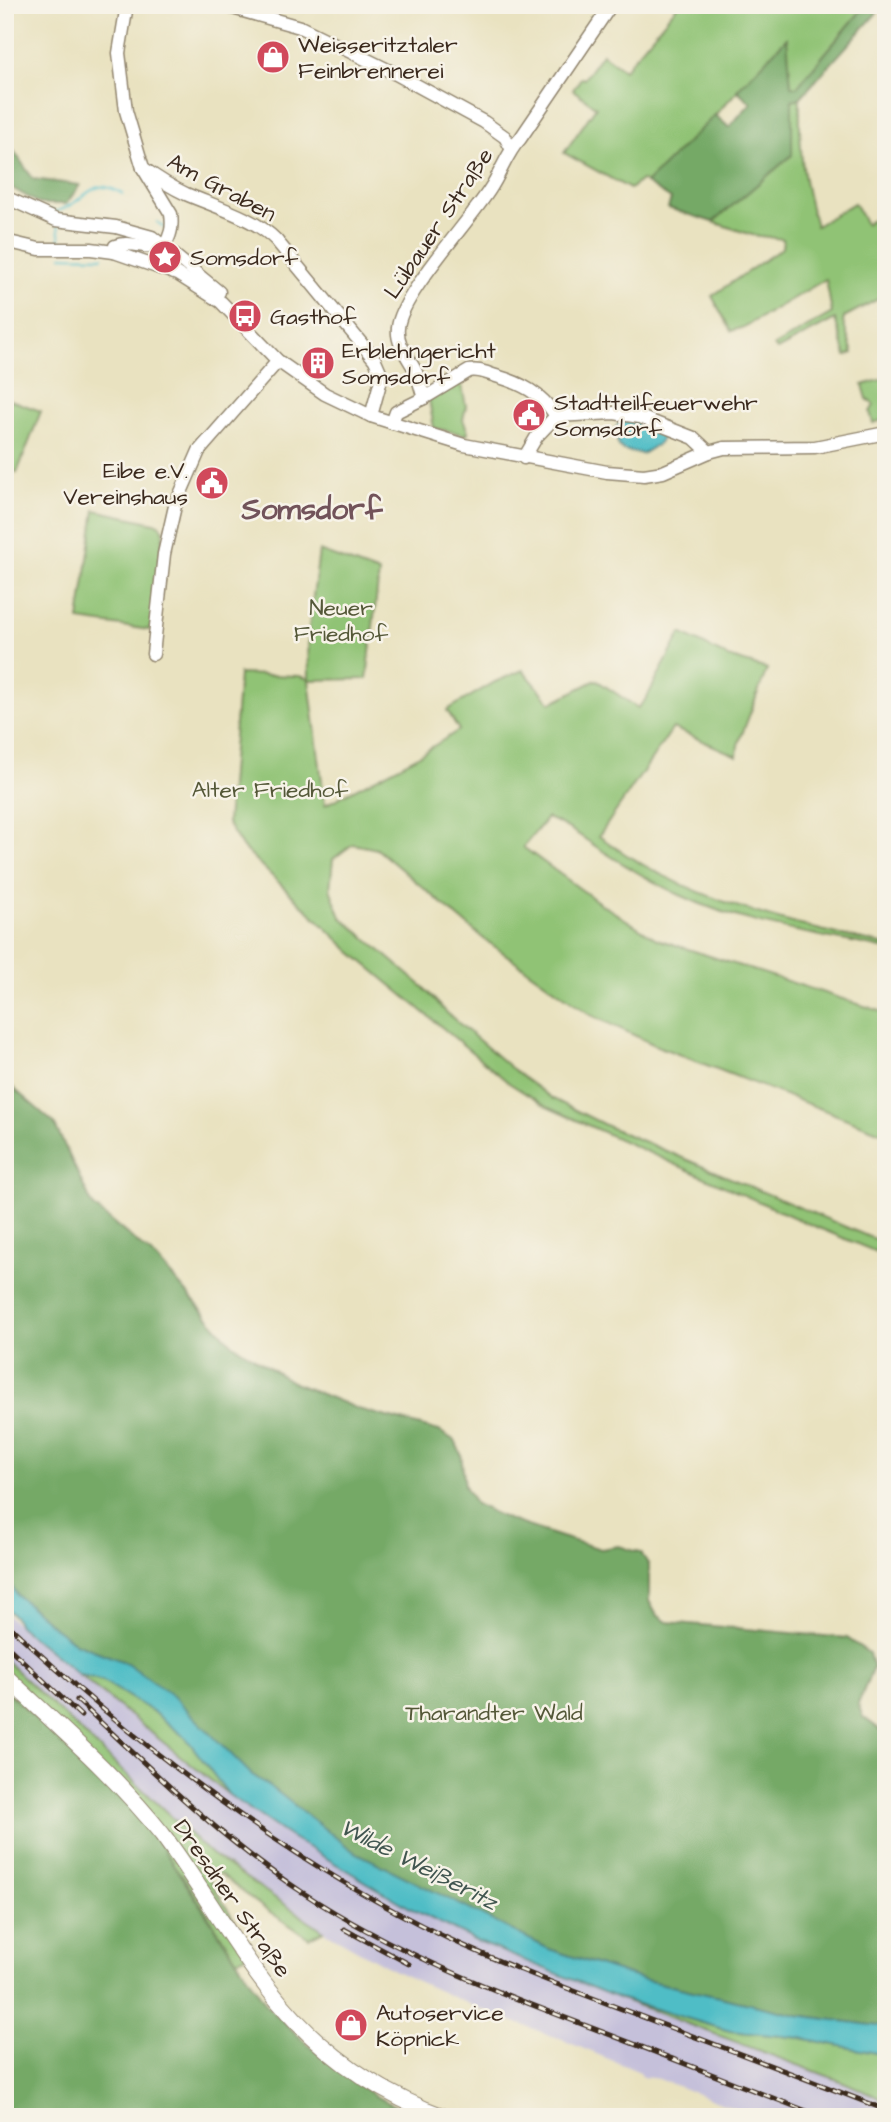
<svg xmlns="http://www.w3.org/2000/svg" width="891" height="2122" font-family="'Architects Daughter',sans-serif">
  <rect width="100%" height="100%" fill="#f7f3e8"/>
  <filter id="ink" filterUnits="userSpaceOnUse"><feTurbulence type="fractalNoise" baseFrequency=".0143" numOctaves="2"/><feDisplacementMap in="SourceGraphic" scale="14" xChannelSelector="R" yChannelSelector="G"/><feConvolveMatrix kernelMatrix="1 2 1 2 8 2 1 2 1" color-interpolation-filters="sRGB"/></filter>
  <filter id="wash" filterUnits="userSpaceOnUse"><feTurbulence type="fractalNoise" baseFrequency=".00686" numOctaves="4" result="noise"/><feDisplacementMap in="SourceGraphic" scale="28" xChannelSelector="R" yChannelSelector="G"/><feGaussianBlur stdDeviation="1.57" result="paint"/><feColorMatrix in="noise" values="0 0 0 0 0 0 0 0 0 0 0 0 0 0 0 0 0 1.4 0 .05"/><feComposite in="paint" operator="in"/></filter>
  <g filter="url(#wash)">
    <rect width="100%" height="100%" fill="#e9e2c0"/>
    <!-- industrial -->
    <polygon fill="#c5c0da" points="5,1613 34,1639 229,1795 289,1836 412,1909 476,1941 543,1969 846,2083 886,2101 886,2117 756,2117 659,2079 643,2077 640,2072 560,2039 475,2007 395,1971 324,1931 211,1854 5,1660"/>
    <!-- green -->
    <g fill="#90c375" stroke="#66764a" stroke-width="2">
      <polygon points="678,5 866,5 797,87 791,87 786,39 715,115 646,183 641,180 630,189 564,153 596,107 573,90 581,78 584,79 602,54 624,70"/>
      <path d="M800 98C799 148 802 178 816 226L854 203 866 224 886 211V295L844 317 843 322 853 353 846 356 835 319 777 350 774 346 832 313 826 279 744 327 731 331 712 296 782 248 783 239 752 235 713 222 792 155V100Z"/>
      <polygon points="886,378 886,419 873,423 870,412 874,405 867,399 863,385"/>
      <polygon points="461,381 466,406 463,420 468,431 467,435 434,428 429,400"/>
      <polygon points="5,398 41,411 17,473 5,465"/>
      <polygon points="95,510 159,524 164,530 150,630 79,620"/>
      <path d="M319 551 379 573 367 679 309 680 325 805 413 759 459 730 447 710 495 682 523 670 551 703 596 680 638 708 646 699 681 633 728 657 767 669 738 745 737 756 673 728 599 836C683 899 785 923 886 945V949C817 934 745 926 680 895 653 883 626 866 601 850 583 838 568 826 547 818L523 847 601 904 657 939 886 1013V1134L657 1046 591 1015 484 939 377 849 353 844 333 859 330 889 341 917 423 987 447 1013 517 1073 553 1099 607 1126 886 1244V1256L802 1221 547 1107 509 1083 350 951 243 848 227 823 239 674 299 676 309 679 308 635Z"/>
      <polygon points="5,1660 211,1854 324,1931 309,1938 261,1906 220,1874 208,1877 253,1951 237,1960 185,1880 126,1803 5,1690"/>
      <polygon points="78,1674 103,1681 152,1711 186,1738 229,1795"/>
      <polygon points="618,1998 730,2031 801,2038 886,2055 886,2101 846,2083"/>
    </g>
    <!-- forest -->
    <g fill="#74a966" stroke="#586a42" stroke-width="2">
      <polygon points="866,5 884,5 800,98 792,100 792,155 713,222 668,208 671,199 646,183 715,115 729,127 751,103 737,90 787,38 791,86 797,87"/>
      <polygon points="5,138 33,179 80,185 66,204 40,204 5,184"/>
      <polygon points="5,1081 54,1123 93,1206 157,1259 230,1342 292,1382 358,1409 439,1431 455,1441 461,1454 465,1486 475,1504 509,1520 561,1537 601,1549 619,1546 641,1553 649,1565 649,1601 656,1614 667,1622 847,1638 869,1653 873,1668 858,1704 863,1717 886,1734 886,2027 797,2015 641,1979 549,1949 353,1851 275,1790 251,1774 202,1726 127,1663 75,1643 54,1627 17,1595 5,1575"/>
      <polygon points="5,1690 126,1803 155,1837 268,2007 305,2042 335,2067 375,2096 417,2117 5,2117"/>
    </g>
    <!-- water -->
    <g fill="#4fbdc6" stroke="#457472" stroke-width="2">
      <polygon points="626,419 634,420 665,434 658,444 642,454 623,450 618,445 616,428 620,422"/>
      <polygon points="5,1575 17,1595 54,1627 75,1643 127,1663 173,1696 251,1774 275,1790 353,1851 549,1949 641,1979 797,2015 886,2027 886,2055 801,2038 730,2031 618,1998 476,1941 412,1909 289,1836 229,1795 186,1738 152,1711 103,1681 78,1674 19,1626 15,1617 5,1608"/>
    </g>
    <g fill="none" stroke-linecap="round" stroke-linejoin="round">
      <!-- stream -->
      <g stroke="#4fbdc6" stroke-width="2.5">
        <path d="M49 210 55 212C60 210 67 208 71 205 92 191 96 178 123 194"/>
        <polyline points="157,222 165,228"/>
        <polyline points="58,225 60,241"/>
        <polyline points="62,256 103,257"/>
      </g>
    </g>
  </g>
  <g filter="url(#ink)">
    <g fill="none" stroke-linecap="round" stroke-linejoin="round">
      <defs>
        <g id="minor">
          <polyline points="222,5 300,27 396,74 484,122 505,137 511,148"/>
          <path d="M143 168C157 178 171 187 186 194 216 207 253 217 276 240L375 360 382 376 371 416"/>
          <polyline points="5,197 56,220 116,227 152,237 219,292"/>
          <polyline points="5,241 39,249 91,249 114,252 177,274 221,302 278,361 325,394 371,416 464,445 607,472 644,475 663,472 709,452 724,448 815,447 886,433"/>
          <path d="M114 252 115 246C131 240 148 250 164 246 171 236 173 227 171 214L143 168 126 111 119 53 127 5"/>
          <path d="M424 398 469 371C479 369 486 373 496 376 521 383 541 393 556 416"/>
          <path d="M392 423 396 412 424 398C421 390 419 380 416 372 409 358 396 344 398 328 400 296 470 221 490 189 501 173 507 152 520 139L611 5"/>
          <polyline points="524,458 537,436 556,416 614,413 640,417 694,438 709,452"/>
          <polyline points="153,654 164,554 175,506 199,451 278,361"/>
        </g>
        <path id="major" d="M5 1676C59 1727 116 1776 162 1834 199 1883 229 1938 267 1987 313 2047 373 2091 444 2117"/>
      </defs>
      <!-- minor casing -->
      <use href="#minor" stroke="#92866f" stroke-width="15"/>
      <!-- major casing -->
      <use href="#major" stroke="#92866f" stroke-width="18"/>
      <!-- minor -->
      <use href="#minor" stroke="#fff" stroke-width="12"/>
      <!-- major -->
      <use href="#major" stroke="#fff" stroke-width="16"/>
      <defs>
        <g id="rail">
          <path d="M5 1622C135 1744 286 1860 447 1938 503 1964 561 1986 619 2008 708 2042 797 2075 886 2110"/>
          <polyline points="5,1644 81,1716"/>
          <path d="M77 1700C149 1767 219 1838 302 1892 393 1952 494 1991 595 2029 671 2058 747 2088 822 2117"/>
          <polyline points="344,1929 409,1964"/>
        </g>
      </defs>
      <!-- rail casing -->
      <use href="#rail" stroke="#3b2a1e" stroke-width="5"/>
      <!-- rail -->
      <use href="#rail" stroke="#f7f3e8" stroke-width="2.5" stroke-dasharray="8" stroke-linecap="butt"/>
    </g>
  </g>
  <!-- icons -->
  <defs>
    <symbol id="shop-disc" viewBox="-11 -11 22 22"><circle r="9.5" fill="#d1495b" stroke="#f7f3e8"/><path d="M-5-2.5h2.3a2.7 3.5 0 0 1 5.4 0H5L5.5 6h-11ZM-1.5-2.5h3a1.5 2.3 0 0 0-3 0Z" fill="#fff"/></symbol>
    <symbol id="sight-disc" viewBox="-11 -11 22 22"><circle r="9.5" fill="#d1495b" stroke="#f7f3e8"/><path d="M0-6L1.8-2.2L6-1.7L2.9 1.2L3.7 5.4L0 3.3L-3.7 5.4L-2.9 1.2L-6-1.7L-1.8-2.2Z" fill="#fff"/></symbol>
    <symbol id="bus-disc" viewBox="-11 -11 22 22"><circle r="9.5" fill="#d1495b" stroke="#f7f3e8"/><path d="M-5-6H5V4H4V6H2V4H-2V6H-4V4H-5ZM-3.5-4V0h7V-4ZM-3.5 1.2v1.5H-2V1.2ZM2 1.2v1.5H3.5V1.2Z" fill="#fff"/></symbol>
    <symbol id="building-disc" viewBox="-11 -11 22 22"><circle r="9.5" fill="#d1495b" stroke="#f7f3e8"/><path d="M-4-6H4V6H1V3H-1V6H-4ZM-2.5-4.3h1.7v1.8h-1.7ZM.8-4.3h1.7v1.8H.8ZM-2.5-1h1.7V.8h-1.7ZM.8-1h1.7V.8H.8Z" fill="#fff"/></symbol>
    <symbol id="civic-disc" viewBox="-11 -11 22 22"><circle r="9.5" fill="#d1495b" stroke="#f7f3e8"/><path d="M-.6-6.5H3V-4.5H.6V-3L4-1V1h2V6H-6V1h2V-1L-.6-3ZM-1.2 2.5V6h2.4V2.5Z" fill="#fff"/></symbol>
  </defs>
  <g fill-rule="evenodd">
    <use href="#shop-disc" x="254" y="38" width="38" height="38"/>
    <use href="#sight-disc" x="146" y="238" width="38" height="38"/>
    <use href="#bus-disc" x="226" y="297" width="38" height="38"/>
    <use href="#building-disc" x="299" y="344" width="38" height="38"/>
    <use href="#civic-disc" x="510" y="396" width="38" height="38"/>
    <use href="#civic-disc" x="193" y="464" width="38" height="38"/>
    <use href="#shop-disc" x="332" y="2006" width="38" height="38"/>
  </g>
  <g text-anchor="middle" stroke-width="5" stroke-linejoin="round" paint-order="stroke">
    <!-- poi labels -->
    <g font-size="23" fill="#3b2a1e" stroke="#f7f3e8" text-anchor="start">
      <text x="298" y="52">Weisseritztaler<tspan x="298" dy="26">Feinbrennerei</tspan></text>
      <text x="190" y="265">Somsdorf</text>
      <text x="270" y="324">Gasthof</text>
      <text x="342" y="358">Erblehngericht<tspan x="342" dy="26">Somsdorf</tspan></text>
      <text x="554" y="410">Stadtteilfeuerwehr<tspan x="554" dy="26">Somsdorf</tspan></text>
      <text x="188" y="478" text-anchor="end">Eibe e.V.<tspan x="188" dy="26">Vereinshaus</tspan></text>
      <text x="376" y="2020">Autoservice<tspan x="376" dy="26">Köpnick</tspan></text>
    </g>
    <!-- street labels -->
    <g font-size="23" fill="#3b2a1e" stroke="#f7f3e8">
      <text transform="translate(222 187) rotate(28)" y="8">Am Graben</text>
      <text transform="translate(438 223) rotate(-56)" y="8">Lübauer Straße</text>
      <text transform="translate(233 1898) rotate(55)" y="8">Dresdner Straße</text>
    </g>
    <!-- park labels -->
    <g font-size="23" fill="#545838" stroke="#f7f3e8">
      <text x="341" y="615">Neuer<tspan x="341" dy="26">Friedhof</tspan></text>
      <text x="270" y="797">Alter Friedhof</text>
      <text x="494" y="1720">Tharandter Wald</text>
    </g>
    <!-- water labels -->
    <g font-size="24" font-style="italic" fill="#415650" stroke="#f7f3e8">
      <text transform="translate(419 1864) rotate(27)" y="8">Wilde Weißeritz</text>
    </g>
    <!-- district labels -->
    <g font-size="30" font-weight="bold" fill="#72535a" stroke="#f7f3e8">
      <text x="312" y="519">Somsdorf</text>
    </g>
  </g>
  <!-- margin -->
  <rect width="891" height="2122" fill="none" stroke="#f7f3e8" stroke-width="28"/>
</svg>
